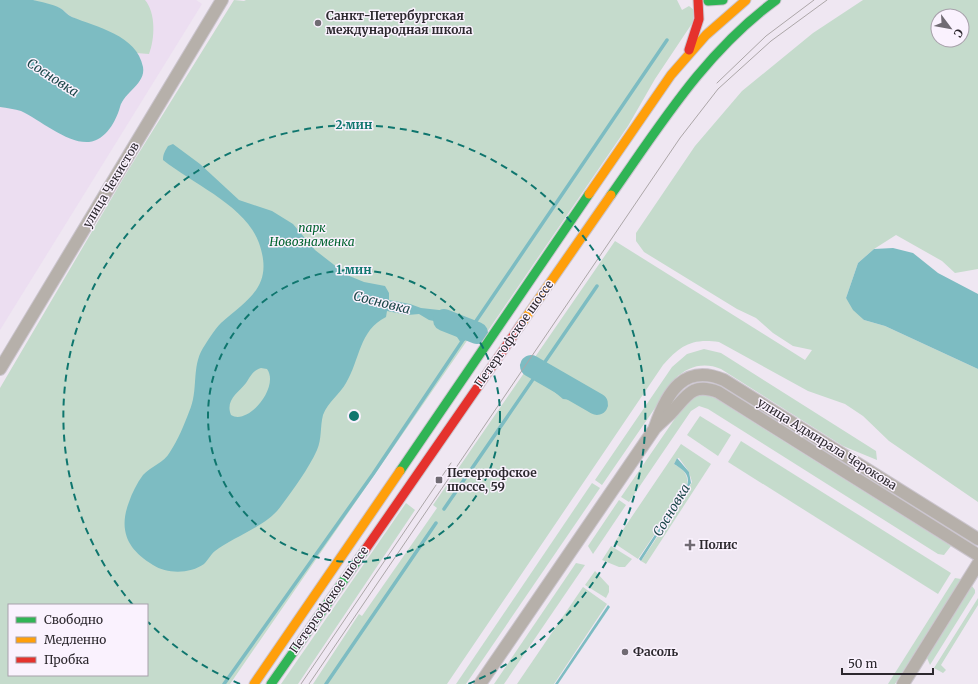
<svg xmlns="http://www.w3.org/2000/svg" width="978" height="684" font-family="Merriweather,serif">
  <rect width="100%" height="100%" fill="#efe7f2"/>
  <!-- built -->
  <polygon fill="#ecdef1" points="0,0 196,0 202,4 0,330"/>
  <!-- green -->
  <g fill="#c5dbcc" fill-rule="evenodd">
    <path d="M32 0H145C156 13 155 39 149 54L136 53 132 48 70 16 60 8Z"/>
    <path d="M234 0 244 1 246 0H677L682 10 689 6 694 10 693 22 655 79 628 126 483 338 473 332 230 684H0V388L127 172ZM9 605H147V675H9Z"/>
    <path d="M863 0H978V269L955 273 942 261 896 235 874 249 858 263 846 298 864 320 885 326 978 369V502L889 441 863 416 845 404 808 391 719 342C691 338 680 346 663 365L447 684H313L359 614 362 616 437 508 433 505 615 241 805 360 812 350 793 346 773 333 756 318 737 309 644 252 636 241V233L695 146 742 91 813 33ZM938 16H962V40H938Z"/>
    <path d="M704 349 721 353 876 451 877 460 843 446 721 369C704 362 688 366 675 379L602 485 595 480 672 367 687 354Z"/>
    <polygon points="702,394 715,398 951,546 944,555 938,554 708,409 699,406 691,411 629,502 621,497 685,404 696,395"/>
    <polygon points="700,416 731,435 718,456 687,435"/>
    <polygon points="741,441 951,573 938,594 728,462"/>
    <path d="M681 444 711 464 646 564 641 561 683 499 692 482 689 472 679 458H677L674 464C683 469 689 474 687 486L638 559 614 543Z"/>
    <polygon points="592,483 600,488 466,684 456,684"/>
    <polygon points="619,500 626,505 593,554 588,546"/>
    <polygon points="406,503 415,510 298,684 281,684"/>
    <polygon points="611,546 632,559 625,567 619,567 602,560"/>
    <polygon points="576,563 585,565 504,684 494,684"/>
    <polygon points="595,571 609,586 609,592 606,598 585,585"/>
    <polygon points="955,578 961,579 895,684 888,684"/>
    <polygon points="972,586 975,590 975,593 930,665 927,658"/>
    <polygon points="583,587 607,604 554,684 517,684"/>
    <polygon points="978,598 978,605 941,665 946,670 943,673 934,668"/>
  </g>
  <!-- water -->
  <g fill="#7dbcc2" fill-rule="evenodd">
    <path d="M0 0C11 0 23 0 33 0 41 2 52 4 60 8 64 10 67 15 72 17 96 27 137 35 143 67 146 84 124 92 120 107 116 121 106 140 89 142 68 144 40 120 21 111 15 109 7 108 0 107Z"/>
    <path d="M173 144 200 164 239 200 272 211 293 224 315 250 347 275 364 282 385 286 389 293V300L410 304 421 308 439 310 458 323 474 324 472 331 477 333 461 343 455 334 434 321 429 320 419 314 408 315 387 311 386 317C359 330 360 360 346 383 340 394 328 402 323 415 320 426 322 439 317 450 309 468 293 490 281 506 267 526 235 536 215 551 211 554 208 560 204 564 190 574 167 574 153 565 128 550 118 531 129 502 132 493 137 483 143 475 151 466 164 463 170 452 178 440 184 425 189 412 199 390 191 368 203 348 208 340 214 330 221 323 249 298 274 286 259 243 246 206 193 184 163 160 163 154 165 151 168 146ZM261 368 267 369C280 387 248 426 231 415 225 400 238 393 246 383 251 376 252 371 261 368Z"/>
    <polygon points="893,248 913,253 938,273 978,294 978,369 885,326 864,320 853,310 846,298 858,263 874,249"/>
    <polygon points="539,369 563,385 566,390 571,389 571,395 588,404 589,408 591,408 595,404 597,405 591,413 573,400 563,399 545,384 534,377"/>
    <path d="M677 458 689 472 691 483 641 561 639 559 687 486C691 474 682 469 674 464Z"/>
    <polygon points="608,605 610,607 558,684 555,684"/>
  </g>
  <g fill="none" stroke-linecap="round" stroke-linejoin="round">
    <!-- stream -->
    <g stroke="#7dbcc2" stroke-width="3.5">
      <polyline points="472,327 667,40"/>
      <polyline points="444,509 597,286"/>
      <polyline points="224,684 373,474 463,340"/>
      <polyline points="326,684 436,523"/>
    </g>
    <!-- river -->
    <g stroke="#7dbcc2" stroke-width="22">
      <polyline points="444,320 477,333"/>
      <polyline points="531,366 597,404"/>
    </g>
    <defs>
      <g id="street">
        <polyline points="0,369 222,0"/>
        <path d="M655 427C667 392 684 363 724 380L978 539"/>
        <path d="M480 684 655 428C660 423 666 418 671 413 687 396 692 382 718 392L978 555"/>
        <polyline points="903,684 978,564"/>
      </g>
      <g id="fast">
        <polyline points="708,1 723,0"/>
        <path d="M611 195C661 124 705 52 776 0"/>
        <polyline points="400,471 589,194"/>
        <polyline points="271,684 365,550"/>
      </g>
      <g id="slow">
        <polyline points="589,194 671,75 706,35 746,0"/>
        <polyline points="520,326 611,195"/>
        <polyline points="254,684 400,471"/>
      </g>
      <g id="jam">
        <polyline points="689,50 699,19 698,0"/>
        <polyline points="365,550 520,326"/>
      </g>
    </defs>
    <!-- street casing -->
    <use href="#street" stroke="#cbc5ce" stroke-width="14"/>
    <!-- fast casing -->
    <use href="#fast" stroke="#cbc5ce" stroke-width="11"/>
    <!-- slow casing -->
    <use href="#slow" stroke="#cbc5ce" stroke-width="11"/>
    <!-- jam casing -->
    <use href="#jam" stroke="#cbc5ce" stroke-width="11"/>
    <!-- street -->
    <use href="#street" stroke="#b6b0aa" stroke-width="12"/>
    <!-- fast -->
    <use href="#fast" stroke="#30b455" stroke-width="9"/>
    <!-- slow -->
    <use href="#slow" stroke="#ff9f0a" stroke-width="9"/>
    <!-- jam -->
    <use href="#jam" stroke="#e5322d" stroke-width="9"/>
    <!-- tram -->
    <g stroke="#aca6a8" stroke-width="1">
      <polyline points="717,83 766,36 814,0"/>
      <polyline points="301,684 451,463"/>
      <polyline points="309,684 680,138 718,89 771,41 827,0"/>
    </g>
  </g>
  <!-- distance rings -->
  <g fill="none" stroke="#0f766e" stroke-width="2" stroke-dasharray="7 5">
    <circle cx="354" cy="416" r="146"/>
    <path d="M240 684A291 291 0 0 1 148 622M133 605A291 291 0 1 1 468 684"/>
  </g>
  <!-- markers -->
  <g fill="#706b73" stroke="#faf2fe" stroke-width="1.5">
    <circle cx="318" cy="23" r="4"/>
    <rect x="435" y="476" width="8" height="8" rx="2"/>
    <path d="M688 539h4v4h4v4h-4v4h-4v-4h-4v-4h4z"/>
    <circle cx="625" cy="652" r="4"/>
  </g>
  <g text-anchor="middle" stroke-width="3" stroke-linejoin="round" paint-order="stroke">
    <!-- poi labels -->
    <g font-size="12" font-weight="bold" fill="#2c282e" stroke="#faf2fe" text-anchor="start">
      <text x="326" y="20">Санкт-Петербургская<tspan x="326" dy="14">международная школа</tspan></text>
      <text x="447" y="477">Петергофское<tspan x="447" dy="14">шоссе, 59</tspan></text>
      <text x="699" y="549">Полис</text>
      <text x="633" y="656">Фасоль</text>
    </g>
    <!-- street labels -->
    <g font-size="12" fill="#2c282e" stroke="#faf2fe">
      <text transform="translate(111 185) rotate(-59)" y="4">улица Чекистов</text>
      <text transform="translate(514 334) rotate(-55)" y="4">Петергофское шоссе</text>
      <text transform="translate(827 444) rotate(32)" y="4">улица Адмирала Черокова</text>
      <text transform="translate(329 600) rotate(-55)" y="4">Петергофское шоссе</text>
    </g>
    <!-- park labels -->
    <g font-size="12" font-style="italic" fill="#00632e" stroke="#faf2fe">
      <text x="312" y="232">парк<tspan x="312" dy="14">Новознаменка</tspan></text>
    </g>
    <!-- water labels -->
    <g font-size="13" font-style="italic" fill="#1e494b" stroke="#faf2fe">
      <text transform="translate(53 77) rotate(33)" y="5">Сосновка</text>
      <text transform="translate(382 302) rotate(14)" y="5">Сосновка</text>
      <text transform="translate(671 510) rotate(-59)" y="5">Сосновка</text>
    </g>
  </g>
  <circle cx="354" cy="416" r="6" fill="#0f766e" stroke="#faf2fe" stroke-width="2"/>
  <g font-size="12" text-anchor="middle" font-weight="bold" fill="#0f766e" stroke="#faf2fe" stroke-width="3" stroke-linejoin="round" paint-order="stroke">
    <text x="354" y="129">2 мин</text>
    <text x="354" y="274">1 мин</text>
  </g>
  <!-- legend -->
  <rect x="8" y="604" width="140" height="72" fill="#faf2fe" stroke="#a8a1ab"/>
  <rect x="16" y="617" width="20" height="6" fill="#30b455" stroke="#a8a1ab"/>
  <text x="44" y="624" font-size="12" fill="#2c282e">Свободно</text>
  <rect x="16" y="637" width="20" height="6" fill="#ff9f0a" stroke="#a8a1ab"/>
  <text x="44" y="644" font-size="12" fill="#2c282e">Медленно</text>
  <rect x="16" y="657" width="20" height="6" fill="#e5322d" stroke="#a8a1ab"/>
  <text x="44" y="664" font-size="12" fill="#2c282e">Пробка</text>
  <!-- north arrow -->
  <g transform="translate(950 28) rotate(122)"><circle r="19" fill="#faf2fe" stroke="#a8a1ab"/>
  <path d="M0-3L7 15L0 10L-7 15Z" fill="#706b73"/>
  <text y="-6" font-size="11" font-weight="bold" text-anchor="middle" fill="#2c282e">С</text>
  </g>
  <!-- scale -->
  <path d="M842 668v6h91v-6" fill="none" stroke="#2c282e" stroke-width="2"/>
  <text x="848" y="668" font-size="12" fill="#2c282e" stroke="#faf2fe" stroke-width="3" paint-order="stroke">50 m</text>
</svg>
